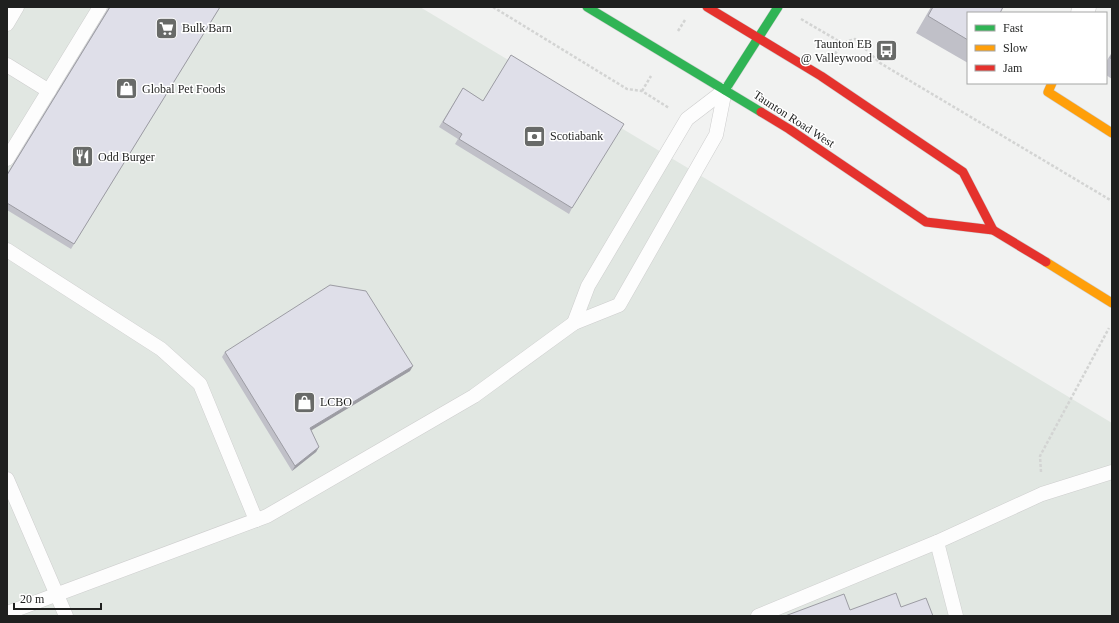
<svg xmlns="http://www.w3.org/2000/svg" width="1119" height="623" font-family="Georgia,serif">
  <rect width="100%" height="100%" fill="#f1f2f1"/>
  <!-- built -->
  <polygon fill="#e1e7e2" points="7,7 420,7 1112,423 1112,616 7,616"/>
  <g fill="none" stroke-linecap="round" stroke-linejoin="round">
    <defs>
      <g id="lane">
        <polyline points="7,24 17,7"/>
        <polyline points="7,65 49,91"/>
        <polyline points="7,159 100,7"/>
        <polyline points="7,250 161,349 200,384 256,520"/>
        <polyline points="574,323 588,286 687,119 725,90"/>
        <polyline points="7,479 66,616"/>
        <polyline points="937,542 956,616"/>
        <polyline points="7,613 267,516 474,396 574,323 619,305 716,135 725,90"/>
        <polyline points="758,616 937,542 1042,494 1112,472"/>
      </g>
      <polyline id="street" points="1082,13 1085,7"/>
      <g id="fast">
        <polyline points="587,7 761,112"/>
        <polyline points="725,90 778,7"/>
      </g>
      <g id="slow">
        <polyline points="1052,83 1048,92 1112,133"/>
        <polyline points="1046,262 1112,303"/>
      </g>
      <g id="jam">
        <polyline points="707,7 821,76 963,172 993,230"/>
        <polyline points="761,112 789,129 926,222 993,230 1046,262"/>
      </g>
    </defs>
    <!-- lane casing -->
    <use href="#lane" stroke="#cecece" stroke-width="15"/>
    <!-- street casing -->
    <use href="#street" stroke="#cecece" stroke-width="23"/>
    <!-- fast casing -->
    <use href="#fast" stroke="#cecece" stroke-width="10"/>
    <!-- slow casing -->
    <use href="#slow" stroke="#cecece" stroke-width="10"/>
    <!-- jam casing -->
    <use href="#jam" stroke="#cecece" stroke-width="10"/>
    <!-- path -->
    <g stroke="#d3d4d3" stroke-width="2.5" stroke-dasharray="3 2" stroke-linecap="butt">
      <polyline points="493,7 627,89 642,91 669,108"/>
      <polyline points="801,19 842,43 855,39 880,63 1112,201"/>
      <polyline points="678,31 685,20"/>
      <polyline points="835,54 842,43"/>
      <polyline points="642,91 651,76"/>
      <polyline points="1041,472 1040,456 1109,328"/>
    </g>
    <!-- lane -->
    <use href="#lane" stroke="#fdfdfd" stroke-width="14"/>
    <!-- street -->
    <use href="#street" stroke="#fdfdfd" stroke-width="22"/>
    <!-- fast -->
    <use href="#fast" stroke="#30b455" stroke-width="9"/>
    <!-- slow -->
    <use href="#slow" stroke="#ff9f0a" stroke-width="9"/>
    <!-- jam -->
    <use href="#jam" stroke="#e5322d" stroke-width="9"/>
  </g>
  <!-- wall -->
  <g fill="#c0c0c8">
    <polygon points="109,7 220,7 71,249 7,210 7,174"/>
    <polygon points="931,7 1003,7 968,13 968,63 916,33"/>
    <polygon points="1112,52 1112,79 1106,75 1106,62"/>
    <polygon points="511,55 572,208 569,214 455,144 458,139 439,127 463,88 483,101"/>
    <polygon points="225,352 410,371 311,430 319,447 316,452 292,471 222,357"/>
  </g>
  <!-- shaded-wall -->
  <g fill="#9c9ca3">
    <polygon points="413,366 410,371 307,433 310,428"/>
    <polygon points="319,447 316,452 292,471 295,466"/>
  </g>
  <!-- building -->
  <g fill="#dfdfe9" stroke="#9c9ca3">
    <polygon points="110,7 220,7 74,244 7,203 7,175"/>
    <polygon points="933,7 1003,7 1000,13 968,13 968,40 928,16"/>
    <polygon points="1112,54 1112,59 1110,58"/>
    <polygon points="511,55 624,124 572,208 459,139 462,134 443,122 463,88 483,101"/>
    <polygon points="330,285 366,291 413,366 310,428 319,447 295,466 225,352"/>
    <polygon points="896,593 901,607 926,598 933,616 785,616 844,594 850,610"/>
  </g>
  <!-- icons -->
  <defs>
    <symbol id="supermarket-square" viewBox="-11 -11 22 22"><rect x="-9" y="-9" width="18" height="18" rx="4" fill="#686a68" stroke="#fff"/><path d="M-6-5.5h2.5l.6 2H6L4.5 2H-2.5L-4.4-4H-6ZM-1.5 3.2a1.3 1.3 0 1 0 .1 0ZM3 3.2a1.3 1.3 0 1 0 .1 0Z" fill="#fff"/></symbol>
    <symbol id="bus-square" viewBox="-11 -11 22 22"><rect x="-9" y="-9" width="18" height="18" rx="4" fill="#686a68" stroke="#fff"/><path d="M-5-6H5V4H4V6H2V4H-2V6H-4V4H-5ZM-3.5-4V0h7V-4ZM-3.5 1.2v1.5H-2V1.2ZM2 1.2v1.5H3.5V1.2Z" fill="#fff"/></symbol>
    <symbol id="shop-square" viewBox="-11 -11 22 22"><rect x="-9" y="-9" width="18" height="18" rx="4" fill="#686a68" stroke="#fff"/><path d="M-5-2.5h2.3a2.7 3.5 0 0 1 5.4 0H5L5.5 6h-11ZM-1.5-2.5h3a1.5 2.3 0 0 0-3 0Z" fill="#fff"/></symbol>
    <symbol id="bank-square" viewBox="-11 -11 22 22"><rect x="-9" y="-9" width="18" height="18" rx="4" fill="#686a68" stroke="#fff"/><path d="M-6-4H6V4H-6ZM0-2.3a2.3 2.3 0 1 0 0 4.6a2.3 2.3 0 1 0 0-4.6Z" fill="#fff"/></symbol>
    <symbol id="restaurant-square" viewBox="-11 -11 22 22"><rect x="-9" y="-9" width="18" height="18" rx="4" fill="#686a68" stroke="#fff"/><path d="M-5-6h1v4h1v-4h1v4h1v-4h1v5L-1.5 .5V6h-2V.5L-5-1ZM5-6V6H3V1.5H1.5Q1.5-4 5-6Z" fill="#fff"/></symbol>
  </defs>
  <g fill-rule="evenodd">
    <use href="#supermarket-square" x="154" y="16" width="25" height="25"/>
    <use href="#bus-square" x="874" y="38" width="25" height="25"/>
    <use href="#shop-square" x="114" y="76" width="25" height="25"/>
    <use href="#bank-square" x="522" y="124" width="25" height="25"/>
    <use href="#restaurant-square" x="70" y="144" width="25" height="25"/>
    <use href="#shop-square" x="292" y="390" width="25" height="25"/>
  </g>
  <g text-anchor="middle" stroke-width="3" stroke-linejoin="round" paint-order="stroke">
    <!-- poi labels -->
    <g font-size="12" fill="#1f201f" stroke="#fff" text-anchor="start">
      <text x="182" y="32">Bulk Barn</text>
      <text x="872" y="48" text-anchor="end">Taunton EB<tspan x="872" dy="14">@ Valleywood</tspan></text>
      <text x="142" y="93">Global Pet Foods</text>
      <text x="550" y="140">Scotiabank</text>
      <text x="98" y="161">Odd Burger</text>
      <text x="320" y="406">LCBO</text>
    </g>
    <!-- street labels -->
    <g font-size="12" fill="#1f201f" stroke="#fff">
      <text transform="translate(794 119) rotate(33)" y="4">Taunton Road West</text>
    </g>
  </g>
  <!-- border -->
  <rect width="1119" height="623" fill="none" stroke="#1f201f" stroke-width="16"/>
  <!-- legend -->
  <rect x="967" y="12" width="140" height="72" fill="#ffffff" stroke="#a5a6a5"/>
  <rect x="975" y="25" width="20" height="6" fill="#30b455" stroke="#a5a6a5"/>
  <text x="1003" y="32" font-size="12" fill="#1f201f">Fast</text>
  <rect x="975" y="45" width="20" height="6" fill="#ff9f0a" stroke="#a5a6a5"/>
  <text x="1003" y="52" font-size="12" fill="#1f201f">Slow</text>
  <rect x="975" y="65" width="20" height="6" fill="#e5322d" stroke="#a5a6a5"/>
  <text x="1003" y="72" font-size="12" fill="#1f201f">Jam</text>
  <!-- scale -->
  <path d="M14 603v6h87v-6" fill="none" stroke="#1f201f" stroke-width="2"/>
  <text x="20" y="603" font-size="12" fill="#1f201f" stroke="#ffffff" stroke-width="3" paint-order="stroke">20 m</text>
</svg>
